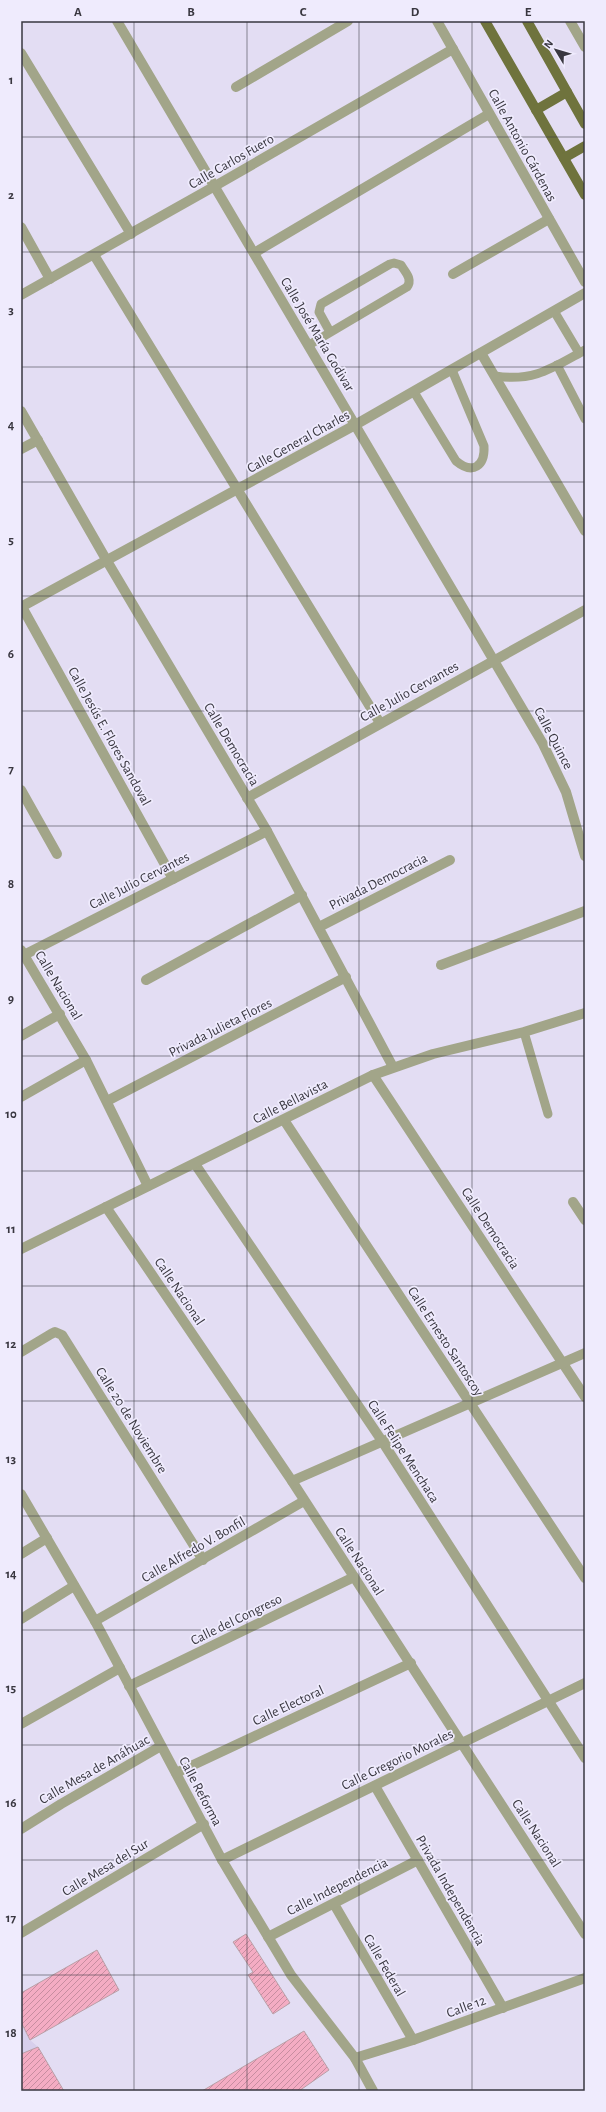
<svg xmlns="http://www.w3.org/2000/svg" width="606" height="2112" font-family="'Alegreya Sans',sans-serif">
  <defs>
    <pattern id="building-hatch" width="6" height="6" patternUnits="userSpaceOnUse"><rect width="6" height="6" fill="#f4acc3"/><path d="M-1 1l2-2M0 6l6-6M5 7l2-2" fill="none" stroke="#c78da0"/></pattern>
  </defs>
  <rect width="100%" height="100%" fill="#e3ddf3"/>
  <!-- built -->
  <polygon fill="#d7cfec" points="21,2022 30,2040 38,2047 64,2091 21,2091"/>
  <!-- building -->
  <g fill="url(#building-hatch)" stroke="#b9a0a7">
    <polygon points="246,1934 290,2003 273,2014 248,1975 253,1972 233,1942"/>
    <polygon points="97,1950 119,1990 30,2040 21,2022 21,1993"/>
    <polygon points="304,2031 329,2070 299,2091 202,2091"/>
    <polygon points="38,2047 64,2091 21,2091 21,2054"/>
  </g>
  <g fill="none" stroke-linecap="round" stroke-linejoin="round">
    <!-- service -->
    <g stroke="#a2a589" stroke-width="9">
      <polyline points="554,311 579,353"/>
      <path d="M309 345 407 287C413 279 405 272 401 265L394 263 390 264 321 304 319 312 330 332"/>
      <polyline points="557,365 585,419"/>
      <path d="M495 376C534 382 552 368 585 350"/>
      <path d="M414 392 456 461C473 475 485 466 484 446L452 370"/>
      <polyline points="524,1032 548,1114"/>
    </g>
    <!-- pedestrian -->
    <polyline stroke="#a2a589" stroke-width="10" points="21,1097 86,1060"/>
    <!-- minor -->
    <g stroke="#a2a589" stroke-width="10">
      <polyline points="117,21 543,744 566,792 585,856"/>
      <polyline points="21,53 131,234"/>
      <polyline points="236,87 348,21"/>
      <polyline points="21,227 50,279"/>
      <polyline points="254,253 489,114"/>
      <polyline points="94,255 380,723"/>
      <polyline points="453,274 549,219"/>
      <polyline points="21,295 215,186 453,49"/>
      <polyline points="481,353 585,531"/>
      <polyline points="21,411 107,561 267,831 393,1067"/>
      <polyline points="21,449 38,440"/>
      <polyline points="21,607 355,425 585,293"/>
      <polyline points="22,607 173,879"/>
      <polyline points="21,790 57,854"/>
      <polyline points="247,798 585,610"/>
      <polyline points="319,927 450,860"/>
      <polyline points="21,950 86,1060 148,1186"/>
      <polyline points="24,955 267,831"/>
      <polyline points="441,965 585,911"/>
      <polyline points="146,980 302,895"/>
      <polyline points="21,1036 60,1014"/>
      <polyline points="373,1075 585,1397"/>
      <polyline points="107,1101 346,977"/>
      <polyline points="284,1120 585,1578"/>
      <polyline points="195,1164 382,1441 585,1758"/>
      <polyline points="573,1202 585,1220"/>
      <polyline points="106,1207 292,1481 585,1934"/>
      <polyline points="21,1249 373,1075 433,1054 524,1032 585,1013"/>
      <polyline points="21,1352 51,1334 55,1332 62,1335 203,1560"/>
      <polyline points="292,1481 585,1353"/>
      <polyline points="21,1494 95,1621 222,1860 291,1975 355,2058 373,2091"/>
      <polyline points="21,1554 47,1538"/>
      <polyline points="21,1619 74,1586"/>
      <polyline points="95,1621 304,1501"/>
      <polyline points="129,1686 354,1577"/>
      <polyline points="21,1724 120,1668"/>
      <polyline points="176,1773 411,1663"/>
      <polyline points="375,1786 503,2008"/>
      <polyline points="21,1829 61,1804 161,1746"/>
      <polyline points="222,1860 585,1683"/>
      <polyline points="334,1904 413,2040"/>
      <polyline points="21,1933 204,1824"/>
      <polyline points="268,1937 418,1860"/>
      <polyline points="355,2058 413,2040 585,1978"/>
    </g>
    <!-- tertiary -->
    <g stroke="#a2a589" stroke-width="10">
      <polyline points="437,21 585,282"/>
      <polyline points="570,21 585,47"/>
    </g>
    <!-- primary -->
    <g stroke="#6f733d" stroke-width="10">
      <polyline points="485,21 585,195"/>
      <polyline points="527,21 585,124"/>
      <polyline points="536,110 567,92"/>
      <polyline points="564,158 585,146"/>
    </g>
  </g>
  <!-- grid -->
  <path fill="none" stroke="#393740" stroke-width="1" stroke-opacity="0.55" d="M134 21V2091M247 21V2091M359 21V2091M472 21V2091M21 137H585M21 252H585M21 367H585M21 482H585M21 596H585M21 711H585M21 826H585M21 941H585M21 1056H585M21 1171H585M21 1286H585M21 1401H585M21 1516H585M21 1630H585M21 1745H585M21 1860H585M21 1975H585"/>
  <g text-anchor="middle" stroke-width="3.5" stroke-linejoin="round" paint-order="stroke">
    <!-- street labels -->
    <g font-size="14" fill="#393740" stroke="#efebfd">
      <text transform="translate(523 145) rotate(61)" y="5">Calle Antonio Cárdenas</text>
      <text transform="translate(231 161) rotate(-30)" y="5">Calle Carlos Fuero</text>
      <text transform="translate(318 334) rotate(59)" y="5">Calle José María Godivar</text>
      <text transform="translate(298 441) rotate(-29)" y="5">Calle General Charles</text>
      <text transform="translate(409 691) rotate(-29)" y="5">Calle Julio Cervantes</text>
      <text transform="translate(110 736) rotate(61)" y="5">Calle Jesús E. Flores Sandoval</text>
      <text transform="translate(554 738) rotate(62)" y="5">Calle Quince</text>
      <text transform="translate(232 744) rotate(59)" y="5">Calle Democracia</text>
      <text transform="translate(139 880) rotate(-27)" y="5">Calle Julio Cervantes</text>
      <text transform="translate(378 881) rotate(-27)" y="5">Privada Democracia</text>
      <text transform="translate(59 985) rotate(59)" y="5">Calle Nacional</text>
      <text transform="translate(220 1027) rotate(-27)" y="5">Privada Julieta Flores</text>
      <text transform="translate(290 1101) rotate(-27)" y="5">Calle Bellavista</text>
      <text transform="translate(491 1228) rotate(57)" y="5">Calle Democracia</text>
      <text transform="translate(180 1291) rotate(56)" y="5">Calle Nacional</text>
      <text transform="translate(446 1341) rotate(57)" y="5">Calle Ernesto Santoscoy</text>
      <text transform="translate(132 1420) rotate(58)" y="5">Calle 20 de Noviembre</text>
      <text transform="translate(404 1451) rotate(57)" y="5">Calle Felipe Menchaca</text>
      <text transform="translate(193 1549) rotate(-30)" y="5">Calle Alfredo V. Bonfil</text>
      <text transform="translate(360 1561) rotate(57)" y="5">Calle Nacional</text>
      <text transform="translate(236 1619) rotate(-26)" y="5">Calle del Congreso</text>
      <text transform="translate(288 1705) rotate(-25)" y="5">Calle Electoral</text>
      <text transform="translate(397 1759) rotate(-26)" y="5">Calle Gregorio Morales</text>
      <text transform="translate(94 1769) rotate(-30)" y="5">Calle Mesa de Anáhuac</text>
      <text transform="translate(201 1791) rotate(62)" y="5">Calle Reforma</text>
      <text transform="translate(537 1833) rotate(57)" y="5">Calle Nacional</text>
      <text transform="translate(105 1867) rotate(-31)" y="5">Calle Mesa del Sur</text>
      <text transform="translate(337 1886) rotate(-27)" y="5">Calle Independencia</text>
      <text transform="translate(451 1890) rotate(60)" y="5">Privada Independencia</text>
      <text transform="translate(385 1965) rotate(60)" y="5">Calle Federal</text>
      <text transform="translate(466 2006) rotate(-20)" y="5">Calle 12</text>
    </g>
  </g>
  <!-- border -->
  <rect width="606" height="2112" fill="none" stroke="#efebfd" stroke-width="44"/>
  <!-- north arrow -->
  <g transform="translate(556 50) rotate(308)" stroke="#efebfd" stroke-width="3" paint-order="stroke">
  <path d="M0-3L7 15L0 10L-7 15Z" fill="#393740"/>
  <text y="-6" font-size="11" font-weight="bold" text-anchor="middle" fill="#393740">N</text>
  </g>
  <rect x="22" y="22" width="562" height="2068" fill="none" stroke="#393740" stroke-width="1.5"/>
  <g font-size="13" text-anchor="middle" font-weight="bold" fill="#393740">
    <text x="78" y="16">A</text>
    <text x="191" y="16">B</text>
    <text x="303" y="16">C</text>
    <text x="415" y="16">D</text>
    <text x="528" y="16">E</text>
    <text x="11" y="84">1</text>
    <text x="11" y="199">2</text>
    <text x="11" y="314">3</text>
    <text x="11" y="429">4</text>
    <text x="11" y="544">5</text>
    <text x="11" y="658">6</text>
    <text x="11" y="773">7</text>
    <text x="11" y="888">8</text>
    <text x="11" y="1003">9</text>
    <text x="11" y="1118">10</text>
    <text x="11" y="1233">11</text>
    <text x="11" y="1348">12</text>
    <text x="11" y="1463">13</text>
    <text x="11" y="1578">14</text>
    <text x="11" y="1692">15</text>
    <text x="11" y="1807">16</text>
    <text x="11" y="1922">17</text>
    <text x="11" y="2037">18</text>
  </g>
</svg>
